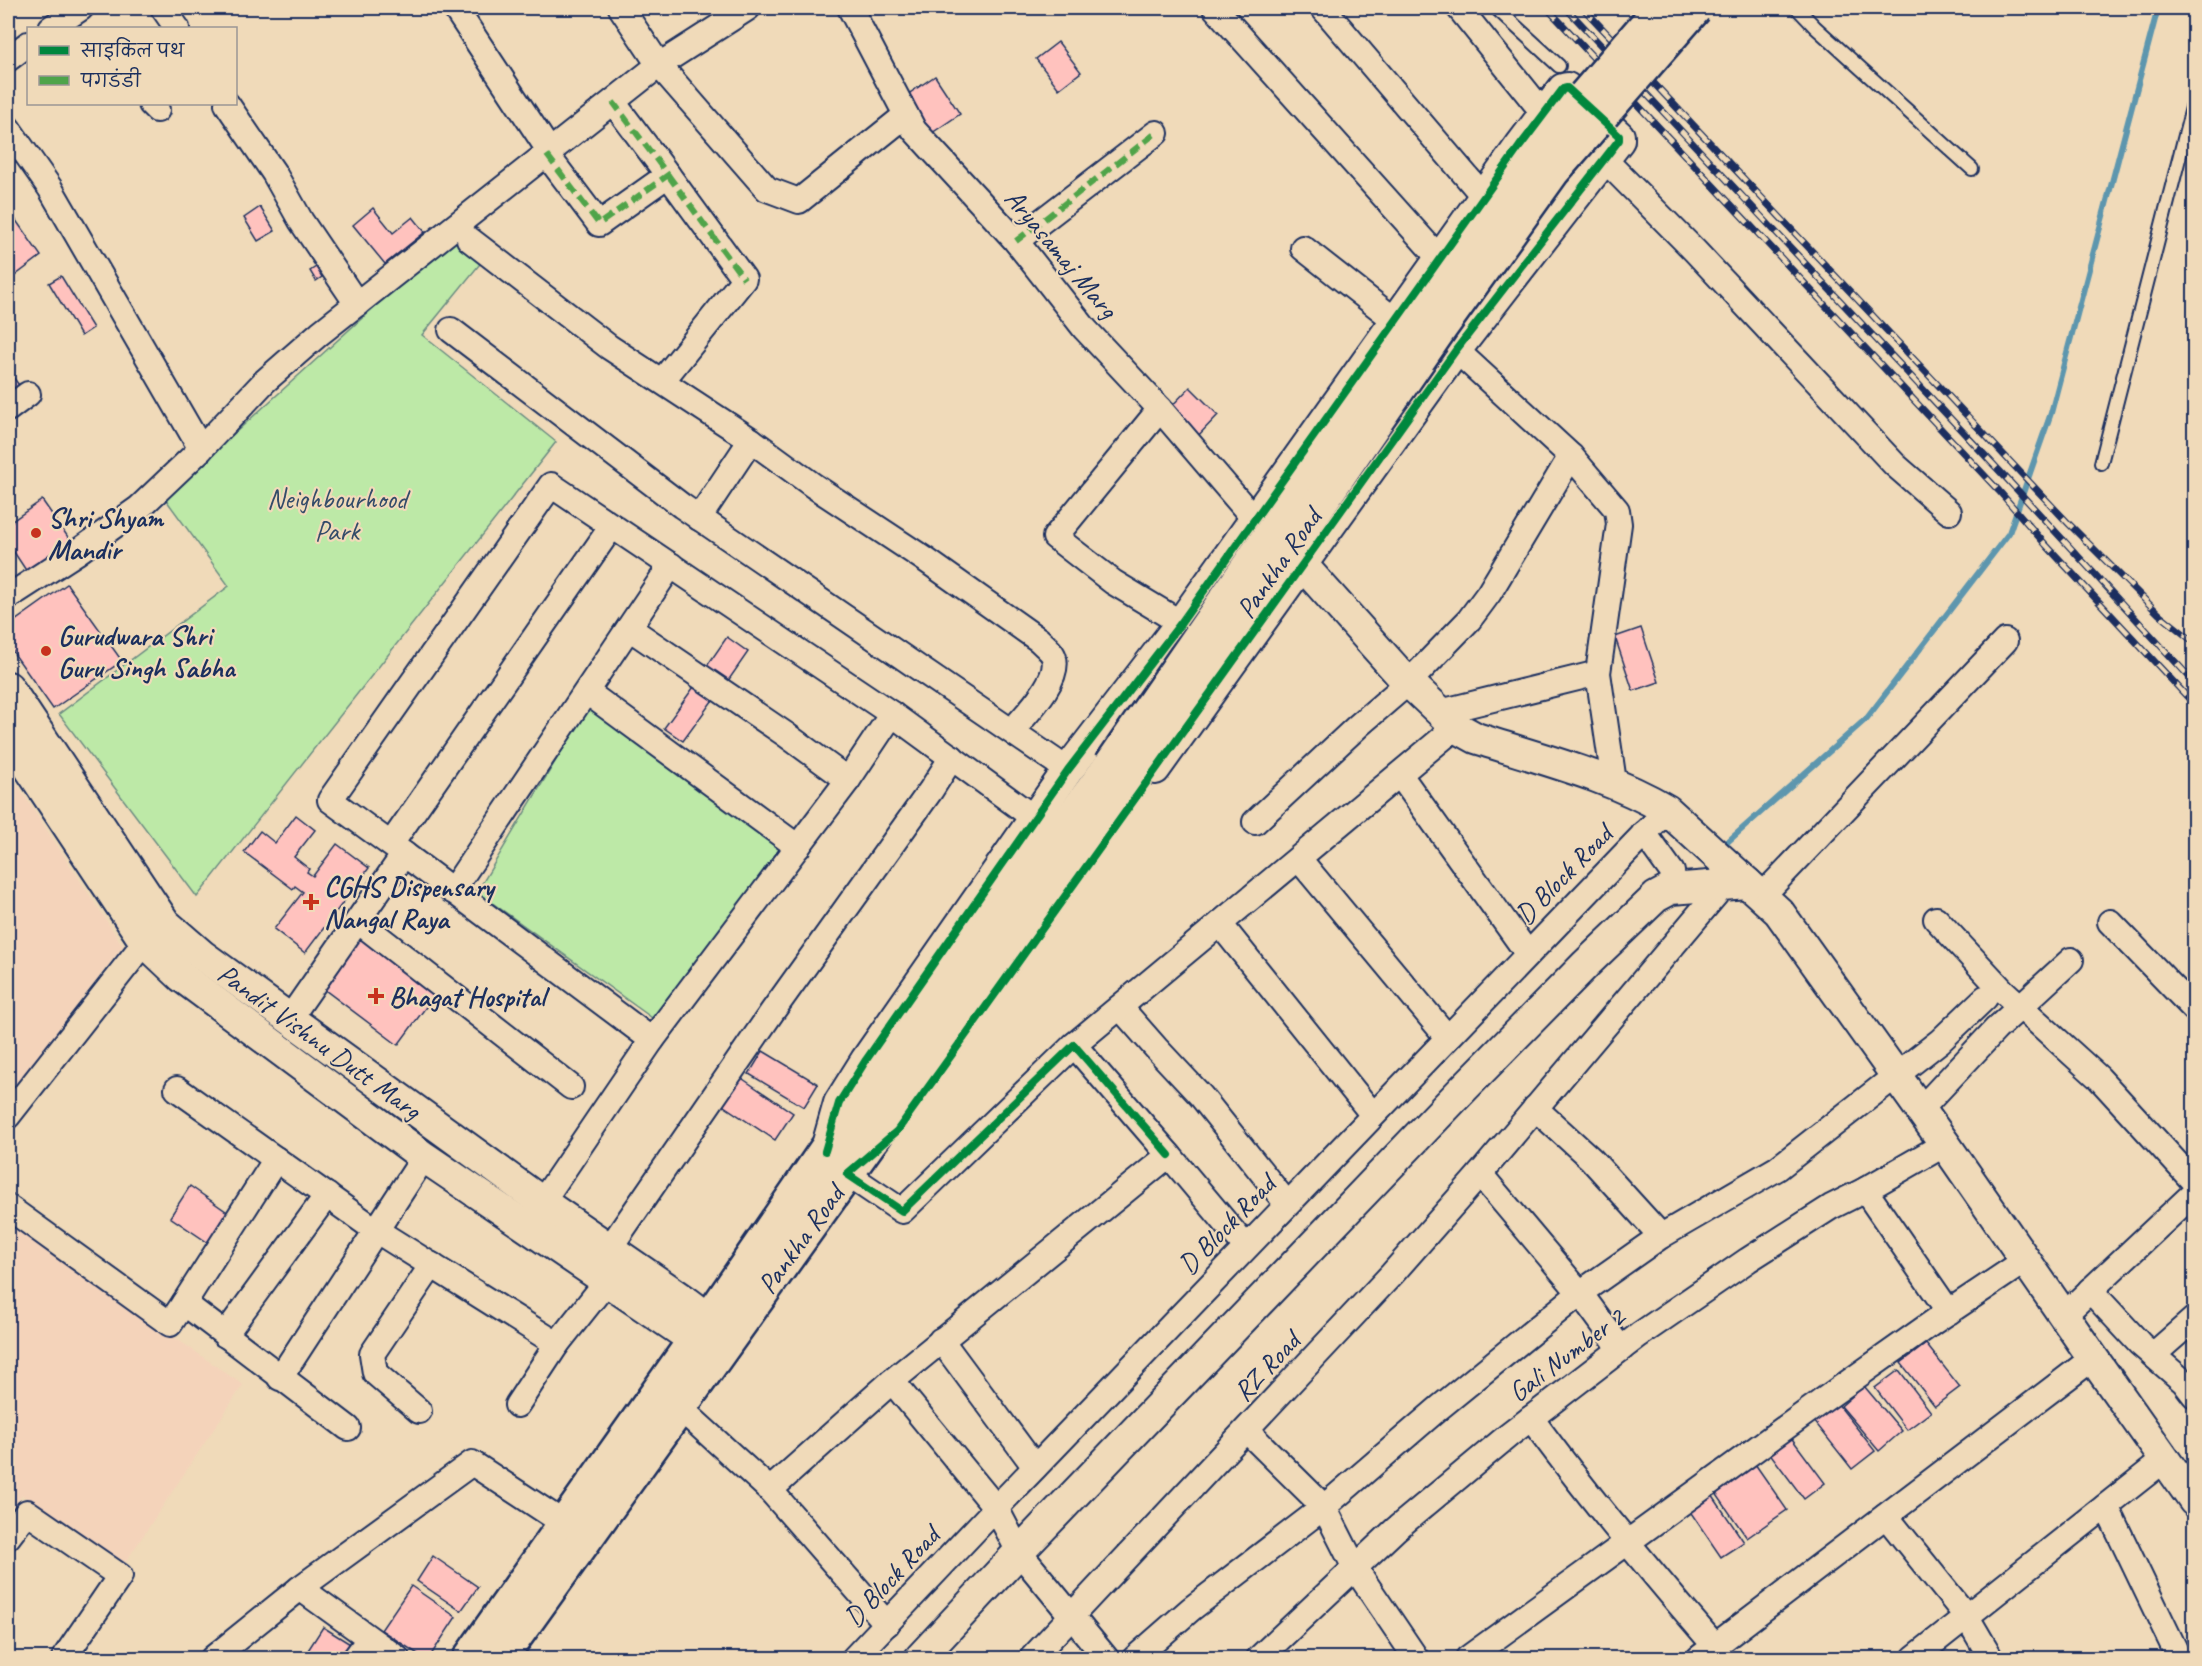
<svg xmlns="http://www.w3.org/2000/svg" width="2202" height="1666" font-family="Caveat,'Playpen Sans Deva',sans-serif">
  <rect width="100%" height="100%" fill="#f0dab9"/>
  <filter id="ink" filterUnits="userSpaceOnUse"><feTurbulence type="fractalNoise" baseFrequency=".0167" numOctaves="2"/><feDisplacementMap in="SourceGraphic" scale="12" xChannelSelector="R" yChannelSelector="G"/><feConvolveMatrix kernelMatrix="1 2 1 2 8 2 1 2 1" color-interpolation-filters="sRGB"/></filter>
  <g filter="url(#ink)">
    <!-- built -->
    <g fill="#f4d3ba">
      <polygon points="8,771 123,946 8,1094"/>
      <polygon points="8,1221 243,1385 123,1566 22,1495 8,1516"/>
    </g>
    <!-- green -->
    <g fill="#bde9a7" stroke="#6c8c82" stroke-width="1.5">
      <polygon points="453,236 484,259 422,335 556,442 197,897 59,714 229,586 164,497"/>
      <polygon points="589,705 783,849 655,1020 477,892"/>
    </g>
    <g fill="none" stroke-linecap="round" stroke-linejoin="round">
      <!-- stream -->
      <polyline stroke="#5d96ae" stroke-width="6" points="1724,845 1867,718 2009,533 2051,413 2158,8"/>
    </g>
    <!-- building -->
    <g fill="#ffc2be" stroke="#1b2f5e" stroke-width="1.5">
      <polygon points="1058,42 1081,72 1059,89 1036,59"/>
      <polygon points="935,76 960,114 926,137 901,99"/>
      <polygon points="260,207 275,231 258,241 244,218"/>
      <polygon points="373,208 393,233 413,217 425,232 385,264 353,225"/>
      <polygon points="8,209 41,256 8,281"/>
      <polygon points="316,267 322,277 316,281 310,271"/>
      <polygon points="61,276 93,328 81,336 49,283"/>
      <polygon points="8,370 21,388 8,395"/>
      <polygon points="1190,387 1218,415 1195,439 1166,412"/>
      <polygon points="42,500 75,547 31,578 8,543 8,524"/>
      <polygon points="67,584 122,661 53,709 8,645 8,626"/>
      <polygon points="1641,628 1659,682 1633,691 1615,637"/>
      <polygon points="727,637 748,652 721,691 700,676"/>
      <polygon points="696,684 715,697 683,741 664,728"/>
      <polygon points="296,815 315,830 294,857 309,869 307,872 313,876 337,844 369,868 305,953 274,929 303,892 295,886 293,889 244,852 260,831 275,843"/>
      <polygon points="355,932 437,992 398,1045 317,984"/>
      <polygon points="763,1051 818,1084 804,1107 749,1074"/>
      <polygon points="740,1077 793,1113 775,1140 721,1104"/>
      <polygon points="190,1186 230,1214 210,1244 170,1217"/>
      <polygon points="1926,1344 1960,1387 1935,1406 1901,1363"/>
      <polygon points="1899,1370 1931,1412 1907,1430 1875,1388"/>
      <polygon points="1864,1386 1902,1431 1879,1451 1841,1406"/>
      <polygon points="1837,1403 1875,1451 1852,1469 1814,1421"/>
      <polygon points="1787,1432 1825,1483 1804,1499 1766,1448"/>
      <polygon points="1753,1461 1787,1510 1747,1538 1713,1489"/>
      <polygon points="1710,1492 1744,1542 1721,1557 1687,1507"/>
      <polygon points="433,1556 478,1587 461,1611 417,1581"/>
      <polygon points="411,1586 456,1617 429,1658 424,1658 381,1630"/>
      <polygon points="323,1627 355,1647 348,1658 303,1658"/>
    </g>
    <g fill="none" stroke-linecap="round" stroke-linejoin="round">
      <defs>
        <g id="service">
          <polyline points="1496,8 1559,66"/>
          <polyline points="1797,8 1815,27 1972,169"/>
          <polyline points="2101,463 2194,100"/>
        </g>
        <g id="minor">
          <polyline points="163,8 177,28"/>
          <polyline points="455,8 550,152"/>
          <polyline points="621,8 659,65 767,189 799,201 906,115"/>
          <polyline points="850,8 914,130 1016,241 1085,329 1160,409 1255,520"/>
          <polyline points="1215,8 1440,259"/>
          <polyline points="1323,8 1484,197"/>
          <polyline points="1459,8 1545,115"/>
          <polyline points="51,28 81,8"/>
          <polyline points="8,59 28,44"/>
          <polyline points="151,104 157,110"/>
          <polyline points="227,104 274,173 301,221 357,304"/>
          <polyline points="8,128 50,188 201,449"/>
          <polyline points="547,155 599,224 668,175 613,102"/>
          <polyline points="1604,159 1695,251 1895,465 1949,512"/>
          <path d="M469 239 609 347 751 440 814 486 926 560 1039 640C1044 645 1053 652 1054 658 1060 681 1026 714 1012 731"/>
          <polyline points="1016,241 1156,133"/>
          <polyline points="1303,248 1396,321"/>
          <polyline points="451,330 682,506 1068,770"/>
          <polyline points="1456,350 1571,456 1617,510 1619,524 1598,673 1614,782"/>
          <polyline points="662,381 744,279 668,175"/>
          <polyline points="8,409 28,394"/>
          <polyline points="1160,409 1055,537 1113,582 1181,623"/>
          <polyline points="699,518 751,440"/>
          <polyline points="8,597 76,553 139,508 201,449 265,381 320,333 659,65 748,8"/>
          <polyline points="629,628 785,734 848,780"/>
          <polyline points="587,692 798,847"/>
          <polyline points="1440,712 1598,673"/>
          <polyline points="1400,775 1528,954"/>
          <polyline points="1255,822 1359,725 1409,682 1469,620 1489,593 1571,456"/>
          <polyline points="1644,833 1672,872 1674,888"/>
          <polyline points="391,844 612,526"/>
          <polyline points="404,854 652,1040"/>
          <polyline points="1299,859 1447,1037"/>
          <polyline points="452,891 671,565"/>
          <polyline points="1762,896 2005,641"/>
          <polyline points="1936,919 2002,990 2099,1078 2194,1182"/>
          <polyline points="358,921 571,1087"/>
          <polyline points="2110,922 2194,1009"/>
          <polyline points="1220,924 1373,1115"/>
          <polyline points="1120,1007 1156,1048 1201,1096 1287,1204"/>
          <polyline points="290,1018 404,854 330,800 551,485 892,714 1034,818"/>
          <polyline points="1074,1045 1456,727"/>
          <polyline points="177,1089 377,1231 557,1344"/>
          <polyline points="1535,1108 1591,1159 1661,1236"/>
          <polyline points="1921,1109 1996,1029 2071,960"/>
          <polyline points="8,1116 145,942 156,931"/>
          <polyline points="847,1174 902,1211 1074,1045 1169,1155"/>
          <polyline points="1480,1174 1580,1293 1621,1349"/>
          <polyline points="1865,1190 1949,1312"/>
          <polyline points="542,1202 652,1040 848,780 892,714"/>
          <polyline points="8,1207 170,1324 184,1303 348,1428"/>
          <polyline points="609,1249 772,1012 931,790 952,757"/>
          <polyline points="2090,1290 2140,1344 2184,1382 2194,1395"/>
          <polyline points="184,1303 276,1159"/>
          <polyline points="2064,1315 2194,1193"/>
          <polyline points="225,1335 327,1195"/>
          <polyline points="941,1340 1035,1467"/>
          <polyline points="2153,1355 2194,1319"/>
          <polyline points="280,1378 424,1157"/>
          <polyline points="892,1381 996,1508 1019,1552 1106,1658"/>
          <polyline points="517,1405 557,1344 607,1281"/>
          <polyline points="679,1407 770,1490 887,1624"/>
          <polyline points="419,1411 375,1373 372,1354 432,1265"/>
          <path d="M1531 1418C1589 1498 1651 1572 1715 1646"/>
          <polyline points="1247,1431 1324,1507 1355,1568 1416,1658"/>
          <polyline points="770,1490 892,1381 1169,1155 1246,1247"/>
          <polyline points="2106,1506 2179,1658"/>
          <polyline points="1886,1516 1967,1617 1991,1658"/>
          <polyline points="8,1537 27,1512 120,1576 64,1658"/>
          <polyline points="300,1588 397,1658"/>
          <polyline points="213,1658 300,1588 472,1463 565,1524"/>
          <polyline points="355,1658 369,1639"/>
          <polyline points="854,1658 996,1508 1667,810"/>
          <polyline points="1032,1658 1392,1274 1480,1174 1723,886"/>
          <polyline points="1135,1658 1191,1609 1324,1507 1439,1408 1580,1293 1661,1236 1778,1168 1940,1041 1985,998"/>
          <polyline points="1259,1658 1396,1529 1509,1435 1639,1335 1748,1260 1831,1207 1865,1190 1945,1144"/>
          <polyline points="1468,1658 1822,1401 1935,1321 2026,1260"/>
          <polyline points="1699,1658 2093,1358"/>
          <polyline points="1914,1658 2164,1460"/>
        </g>
        <g id="tertiary">
          <path d="M1289 550 1399 673 1456 727 1476 738C1540 759 1608 775 1667 810L1779 912 1945 1144 2093 1358 2194 1501"/>
          <polyline points="8,687 165,923 203,956 542,1202 687,1302 728,1333"/>
          <polyline points="8,736 145,942 182,977 424,1157 713,1353"/>
          <polyline points="828,1142 839,1103 866,1060 1068,770 1181,623 1520,146 1563,89 1567,88 1619,136 1619,140 1456,350 1155,769"/>
          <polyline points="920,1658 1019,1552 1464,1088 1586,964 1656,897 1671,889 1747,883"/>
        </g>
        <g id="primary">
          <polyline points="470,1658 709,1320 825,1151 1111,765"/>
          <path d="M500 1658C707 1368 916 1079 1123 788"/>
        </g>
      </defs>
      <!-- service casing -->
      <use href="#service" stroke="#1b2f5e" stroke-width="16"/>
      <!-- minor casing -->
      <use href="#minor" stroke="#1b2f5e" stroke-width="28"/>
      <!-- tertiary casing -->
      <use href="#tertiary" stroke="#1b2f5e" stroke-width="34"/>
      <!-- primary casing -->
      <use href="#primary" stroke="#1b2f5e" stroke-width="38"/>
      <!-- service -->
      <use href="#service" stroke="#f0dab9" stroke-width="12"/>
      <!-- minor -->
      <use href="#minor" stroke="#f0dab9" stroke-width="24"/>
      <!-- tertiary -->
      <use href="#tertiary" stroke="#f0dab9" stroke-width="30"/>
      <!-- primary -->
      <use href="#primary" stroke="#f0dab9" stroke-width="33"/>
      <defs>
        <g id="rail">
          <polyline points="1547,8 1999,491 2046,545 2194,704"/>
          <polyline points="1566,8 2008,480 2194,682"/>
          <polyline points="1583,8 2069,524 2159,614 2194,642"/>
        </g>
      </defs>
      <!-- rail casing -->
      <use href="#rail" stroke="#1b2f5e" stroke-width="7"/>
      <!-- rail -->
      <use href="#rail" stroke="#f0dab9" stroke-width="4.5" stroke-dasharray="14" stroke-linecap="butt"/>
      <defs>
        <g id="primary-bridge">
          <polyline points="1111,765 1532,157 1661,8"/>
          <polyline points="1123,788 1441,327 1553,171 1695,8"/>
        </g>
      </defs>
      <!-- primary-bridge casing -->
      <use href="#primary-bridge" stroke="#1b2f5e" stroke-width="38" stroke-linecap="butt"/>
      <!-- primary-bridge -->
      <use href="#primary-bridge" stroke="#f0dab9" stroke-width="33"/>
      <!-- quiet -->
      <g stroke="#4fa44a" stroke-width="6" stroke-dasharray="12 6" stroke-linecap="butt">
        <polyline points="547,155 599,224 668,175 613,102"/>
        <polyline points="668,175 744,279"/>
        <polyline points="1016,241 1156,133"/>
      </g>
      <defs>
        <polyline id="cycleway" points="825,1151 839,1103 866,1060 1068,770 1181,623 1520,146 1563,89 1567,88 1619,136 1619,140 1456,350 897,1131 847,1174 902,1211 1074,1045 1169,1155"/>
      </defs>
      <!-- cycleway casing -->
      <use href="#cycleway" stroke="#f0dab9" stroke-width="11"/>
      <!-- cycleway -->
      <use href="#cycleway" stroke="#00873e" stroke-width="8"/>
    </g>
  </g>
  <!-- markers -->
  <g fill="#c8321e" stroke="#f0dab9" stroke-width="2">
    <circle cx="36" cy="533" r="6"/>
    <circle cx="46" cy="651" r="6"/>
    <path d="M308 893h6v6h6v6h-6v6h-6v-6h-6v-6h6z"/>
    <path d="M373 987h6v6h6v6h-6v6h-6v-6h-6v-6h6z"/>
  </g>
  <g text-anchor="middle" stroke-width="4.5" stroke-linejoin="round" paint-order="stroke">
    <!-- street labels -->
    <g font-size="28" fill="#1b2f5e" stroke="#f0dab9">
      <text transform="translate(1062 253) rotate(50)" y="10">Aryasamaj Marg</text>
      <text transform="translate(1278 563) rotate(-55)" y="10">Pankha Road</text>
      <text transform="translate(1563 874) rotate(-46)" y="10">D Block Road</text>
      <text transform="translate(320 1041) rotate(36)" y="10">Pandit Vishnu Dutt Marg</text>
      <text transform="translate(1226 1224) rotate(-46)" y="10">D Block Road</text>
      <text transform="translate(800 1239) rotate(-54)" y="10">Pankha Road</text>
      <text transform="translate(1566 1354) rotate(-37)" y="10">Gali Number 2</text>
      <text transform="translate(1266 1366) rotate(-47)" y="10">RZ Road</text>
      <text transform="translate(891 1576) rotate(-47)" y="10">D Block Road</text>
    </g>
    <!-- park labels -->
    <g font-size="28" fill="#334b69" stroke="#f0dab9">
      <text x="337" y="508">Neighbourhood<tspan x="337" dy="32">Park</tspan></text>
    </g>
    <!-- poi labels -->
    <g font-size="28" font-weight="bold" fill="#1b2f5e" stroke="#f0dab9" text-anchor="start">
      <text x="48" y="527">Shri Shyam<tspan x="48" dy="32">Mandir</tspan></text>
      <text x="58" y="645">Gurudwara Shri<tspan x="58" dy="32">Guru Singh Sabha</tspan></text>
      <text x="324" y="896">CGHS Dispensary<tspan x="324" dy="32">Nangal Raya</tspan></text>
      <text x="389" y="1006">Bhagat Hospital</text>
    </g>
  </g>
  <!-- margin -->
  <rect width="2202" height="1666" fill="none" stroke="#f0dab9" stroke-width="30"/>
  <rect x="15" y="15" width="2172" height="1636" fill="none" stroke="#1b2f5e" stroke-width="2" filter="url(#ink)"/>
  <!-- legend -->
  <rect x="27" y="27" width="210" height="78" fill="#f0dab9" stroke="#9b9695" stroke-width="1.5"/>
  <rect x="39" y="46" width="30" height="9" fill="#00873e" stroke="#9b9695" stroke-width="1.5"/>
  <text x="81" y="57" font-size="18" fill="#1b2f5e">साइकिल पथ</text>
  <rect x="39" y="76" width="30" height="9" fill="#4fa44a" stroke="#9b9695" stroke-width="1.5"/>
  <text x="81" y="87" font-size="18" fill="#1b2f5e">पगडंडी</text>
</svg>
